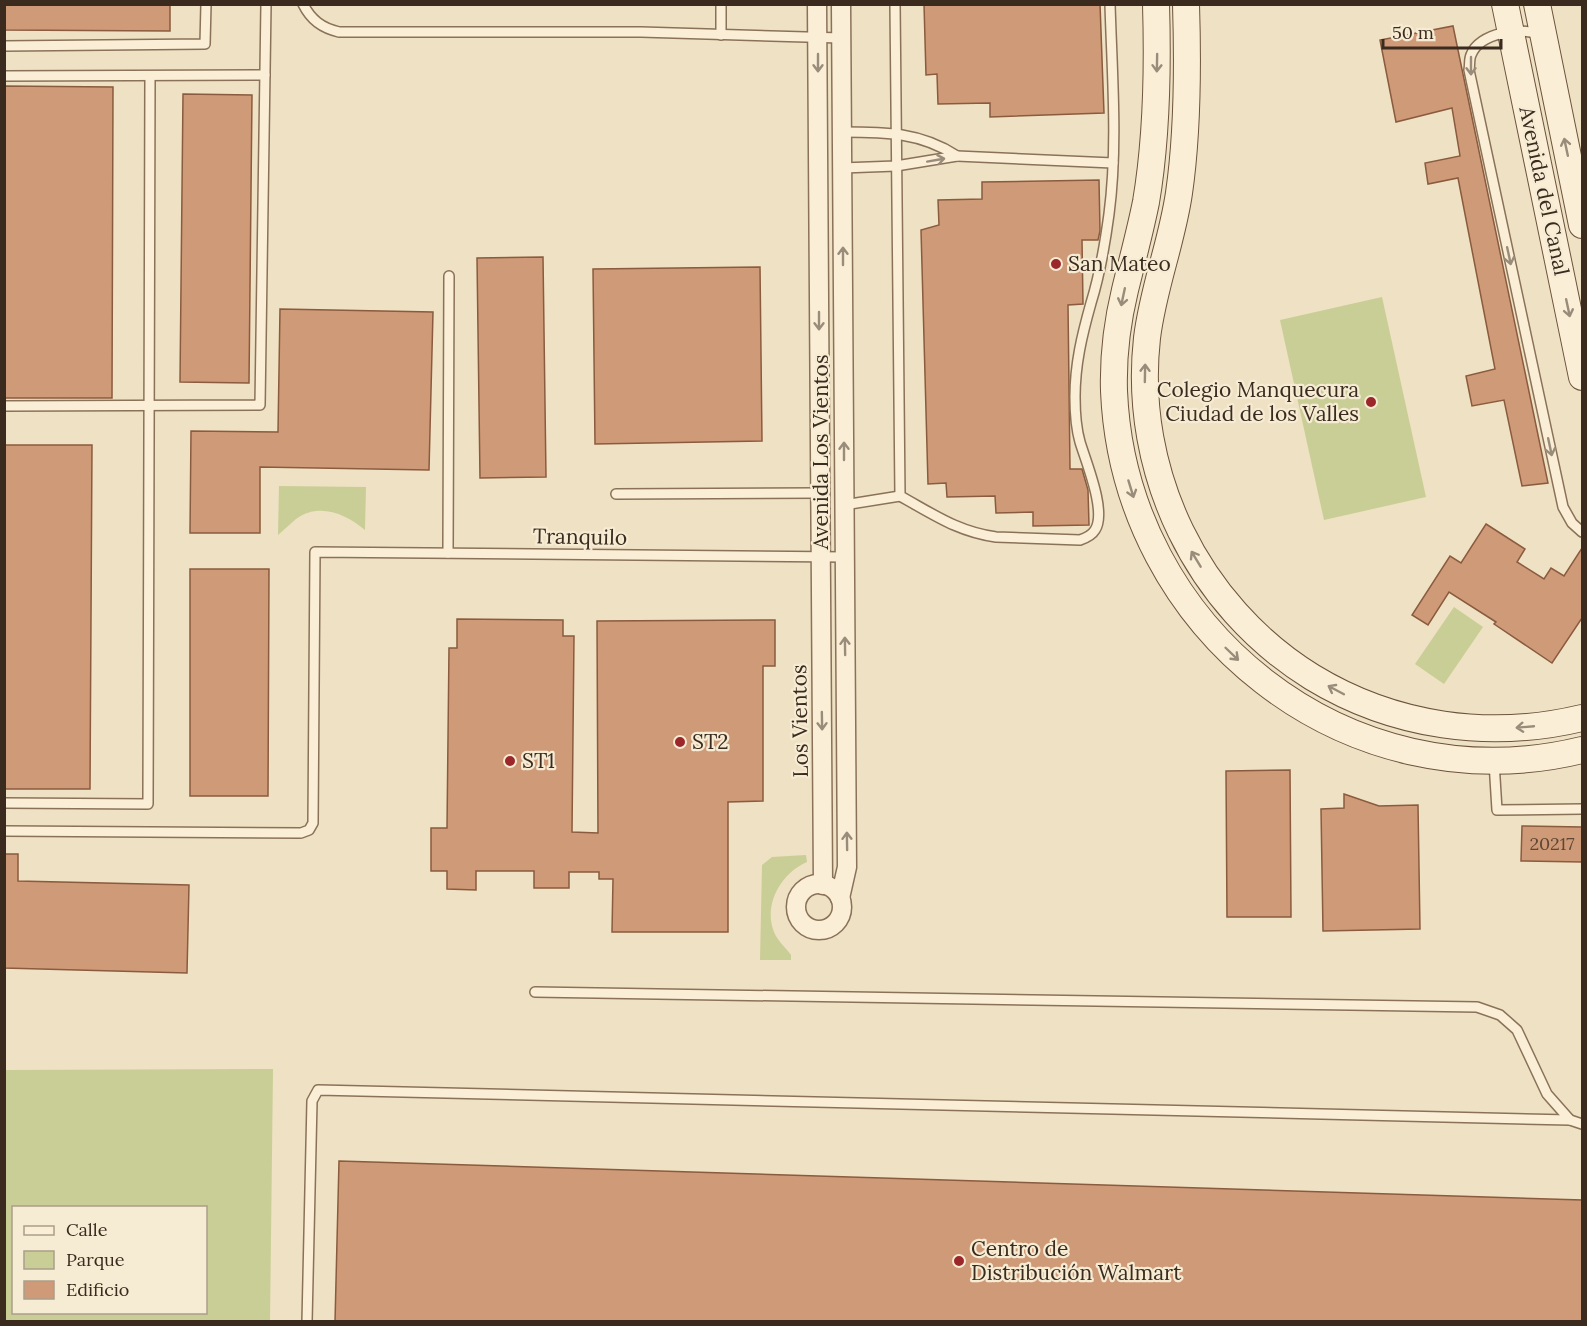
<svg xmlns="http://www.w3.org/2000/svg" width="1587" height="1326" font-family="Lora,serif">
  <rect width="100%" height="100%" fill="#efe1c3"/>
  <!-- green -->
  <g fill="#c9ce96" fill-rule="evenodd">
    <polygon points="1382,297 1426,497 1324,520 1280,320"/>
    <path d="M279 486 366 487 365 530C346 514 319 502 296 519 290 524 284 530 278 535Z"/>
    <polygon points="1454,607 1483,627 1444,684 1415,664"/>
    <path d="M806 855 807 862C781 873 763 905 774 932 777 940 786 948 791 955V960H760L762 865 772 857Z"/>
    <path d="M273 1069 270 1321H5V1070ZM14 1208H206V1312H14Z"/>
  </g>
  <!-- building -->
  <g fill="#cf9a78" stroke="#8a5b3e" stroke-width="1.5">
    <polygon points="4,4 170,4 170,31 4,30"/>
    <polygon points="924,4 1100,4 1104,113 990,117 990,103 938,104 937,74 926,75"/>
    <polygon points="1453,26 1548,483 1522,486 1504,400 1472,406 1466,376 1495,369 1458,178 1428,184 1425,163 1460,156 1452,108 1396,122 1380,40"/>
    <polygon points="4,86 113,87 112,398 4,398"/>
    <polygon points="183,94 252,95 249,383 180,382"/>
    <polygon points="1099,180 1100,231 1098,240 1082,240 1083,304 1068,305 1070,469 1082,469 1088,490 1089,525 1033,526 1033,512 996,513 995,496 947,497 946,483 928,484 921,230 939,225 938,200 982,199 982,182"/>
    <polygon points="543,257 546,477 480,478 477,258"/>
    <polygon points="760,267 762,441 595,444 593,269"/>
    <polygon points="280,309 433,312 429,470 260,467 260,533 190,533 191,431 278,432"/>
    <polygon points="4,445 92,445 90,789 4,789"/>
    <polygon points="1486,524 1525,549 1517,562 1544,579 1551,568 1564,576 1582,548 1582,618 1552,663 1494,624 1496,622 1449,592 1428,625 1412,615 1450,556 1461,563"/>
    <polygon points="190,569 269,569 268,796 190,796"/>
    <polygon points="457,619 563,620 563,636 574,636 572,832 598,833 597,621 775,620 775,666 763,666 763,801 728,802 728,932 612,932 613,879 599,879 599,872 569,872 569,888 534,888 534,871 476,871 476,890 447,889 447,871 431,871 431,828 447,828 449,648 457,648"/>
    <polygon points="1290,770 1291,917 1227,917 1226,771"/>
    <polygon points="1344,794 1379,806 1418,805 1420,929 1323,931 1321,809 1344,808"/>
    <polygon points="1522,826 1582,827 1582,862 1521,861"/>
    <polygon points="4,854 18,854 18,881 189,885 187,973 4,968"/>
    <polygon points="339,1161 1582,1200 1582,1322 335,1322"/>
  </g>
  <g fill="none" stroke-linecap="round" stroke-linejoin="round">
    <defs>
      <g id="lane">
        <path d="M303 4C311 20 322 28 339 32H641L841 38"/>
        <path d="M895 4 900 496C933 514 958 532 996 537L1080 540C1086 538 1092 535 1095 530 1107 512 1086 462 1080 442 1076 428 1075 412 1075 397 1075 364 1082 335 1091 303 1100 274 1105 244 1109 214 1118 145 1112 74 1110 4"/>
        <polyline points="721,35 721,4"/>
        <path d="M1540 35C1521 26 1479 33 1471 55 1469 59 1470 65 1469 70L1563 507 1572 523 1582 532"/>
        <polyline points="4,46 205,44 206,4"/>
        <polyline points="4,76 265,75"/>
        <path d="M842 132C885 132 920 132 957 156L896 166 842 168"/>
        <polyline points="957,156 1113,163"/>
        <polyline points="4,406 260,405 266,4"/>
        <polyline points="616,494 820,493"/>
        <polyline points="844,505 900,496"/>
        <polyline points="448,553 449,276"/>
        <polyline points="1494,762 1497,810 1582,809"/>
        <polyline points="4,803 148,804 150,76"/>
        <polyline points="4,831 301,833 309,830 313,823 315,552 844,557"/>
        <polyline points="535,992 1477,1007 1500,1015 1517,1030 1547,1094 1570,1120"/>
        <polyline points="307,1322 312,1101 318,1090 1570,1120 1582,1124"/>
      </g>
      <g id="street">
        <polyline points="817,4 823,885"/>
        <circle cx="819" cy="907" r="23"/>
        <polyline points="840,898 847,867 841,4"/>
      </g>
      <g id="secondary">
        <path d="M1156 4C1158 70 1157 137 1146 202 1140 232 1132 261 1125 290 1117 323 1113 358 1114 391 1124 630 1348 807 1582 750"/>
        <path d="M1186 4C1188 67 1188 131 1179 193 1172 242 1153 288 1147 338 1132 472 1197 606 1312 677 1394 727 1490 740 1582 718"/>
        <polyline points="1505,4 1582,377"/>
        <polyline points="1537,4 1582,225"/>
      </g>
    </defs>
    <!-- lane casing -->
    <use href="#lane" stroke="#8a7259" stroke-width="12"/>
    <!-- street casing -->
    <use href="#street" stroke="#8a7259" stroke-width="21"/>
    <!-- secondary casing -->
    <use href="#secondary" stroke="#6c533c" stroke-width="28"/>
    <!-- lane -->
    <use href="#lane" stroke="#faeed6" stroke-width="9"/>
    <!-- street -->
    <use href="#street" stroke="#faeed6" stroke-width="18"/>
    <!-- secondary -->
    <use href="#secondary" stroke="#faeed6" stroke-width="26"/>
  </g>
  <!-- one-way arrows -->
  <defs><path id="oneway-shaft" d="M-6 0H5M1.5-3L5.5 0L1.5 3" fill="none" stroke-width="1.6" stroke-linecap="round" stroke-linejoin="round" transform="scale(1.5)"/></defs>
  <g stroke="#9a8c7a">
    <use href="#oneway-shaft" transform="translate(818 63) rotate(90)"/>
    <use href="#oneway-shaft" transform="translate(1157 63) rotate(91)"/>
    <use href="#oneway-shaft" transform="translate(1471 66) rotate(90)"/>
    <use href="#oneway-shaft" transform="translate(1566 147) rotate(-102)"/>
    <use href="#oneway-shaft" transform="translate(936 160) rotate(-10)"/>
    <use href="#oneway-shaft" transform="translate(843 256) rotate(-90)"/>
    <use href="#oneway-shaft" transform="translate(1509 256) rotate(78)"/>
    <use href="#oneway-shaft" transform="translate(1123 297) rotate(102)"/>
    <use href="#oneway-shaft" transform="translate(1568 308) rotate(78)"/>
    <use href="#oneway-shaft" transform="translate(819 321) rotate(90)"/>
    <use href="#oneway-shaft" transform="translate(1145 373) rotate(-89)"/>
    <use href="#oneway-shaft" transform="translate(1550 447) rotate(78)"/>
    <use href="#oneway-shaft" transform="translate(844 451) rotate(-90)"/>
    <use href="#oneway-shaft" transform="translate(1131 489) rotate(73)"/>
    <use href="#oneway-shaft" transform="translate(1196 559) rotate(-121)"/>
    <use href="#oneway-shaft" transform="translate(845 646) rotate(-91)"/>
    <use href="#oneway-shaft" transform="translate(1232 654) rotate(44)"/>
    <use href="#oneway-shaft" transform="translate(1336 690) rotate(-152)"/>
    <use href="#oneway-shaft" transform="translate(822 721) rotate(89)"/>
    <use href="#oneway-shaft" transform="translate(1525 727) rotate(175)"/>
    <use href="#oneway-shaft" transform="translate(847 841) rotate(-91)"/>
  </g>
  <!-- markers -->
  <g fill="#9b272b" stroke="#f6ebd3" stroke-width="2">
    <circle cx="1056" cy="264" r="6"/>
    <circle cx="1371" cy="402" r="6"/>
    <circle cx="680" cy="742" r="6"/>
    <circle cx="510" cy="761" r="6"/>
    <circle cx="959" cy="1261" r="6"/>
  </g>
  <g text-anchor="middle" stroke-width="4.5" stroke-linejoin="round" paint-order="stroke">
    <!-- number labels -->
    <g font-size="18" fill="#5f4734">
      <text x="1552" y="850">20217</text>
    </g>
    <!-- street labels -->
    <g font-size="21" fill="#3a2b1e" stroke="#f6ebd3">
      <text transform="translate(1544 191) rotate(78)" y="7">Avenida del Canal</text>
      <text transform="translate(821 452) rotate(-90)" y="7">Avenida Los Vientos</text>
      <text transform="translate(580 537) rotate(1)" y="7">Tranquilo</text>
      <text transform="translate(800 721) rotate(-91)" y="7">Los Vientos</text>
    </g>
    <!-- poi labels -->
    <g font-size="21" fill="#3a2b1e" stroke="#f6ebd3" text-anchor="start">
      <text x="1068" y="271">San Mateo</text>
      <text x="1359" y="397" text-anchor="end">Colegio Manquecura<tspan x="1359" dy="24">Ciudad de los Valles</tspan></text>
      <text x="692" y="749">ST2</text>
      <text x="522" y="768">ST1</text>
      <text x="971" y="1256">Centro de<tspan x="971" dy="24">Distribución Walmart</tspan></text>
    </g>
  </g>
  <!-- border -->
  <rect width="1587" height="1326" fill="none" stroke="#3a2b1e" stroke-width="12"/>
  <!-- legend -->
  <rect x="12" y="1206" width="195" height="108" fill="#f6ebd3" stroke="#ab9e8b" stroke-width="1.5"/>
  <rect x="24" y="1226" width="30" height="9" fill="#faeed6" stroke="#ab9e8b" stroke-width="1.5"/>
  <text x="66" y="1236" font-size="18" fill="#3a2b1e">Calle</text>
  <rect x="24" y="1251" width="30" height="18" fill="#c9ce96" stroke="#ab9e8b" stroke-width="1.5"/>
  <text x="66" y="1266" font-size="18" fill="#3a2b1e">Parque</text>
  <rect x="24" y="1281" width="30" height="18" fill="#cf9a78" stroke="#ab9e8b" stroke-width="1.5"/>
  <text x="66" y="1296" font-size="18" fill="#3a2b1e">Edificio</text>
  <!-- scale -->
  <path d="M1383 39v9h118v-9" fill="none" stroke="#3a2b1e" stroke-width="3"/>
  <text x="1392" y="39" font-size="18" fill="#3a2b1e" stroke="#f6ebd3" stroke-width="4.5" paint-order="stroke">50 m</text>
</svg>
